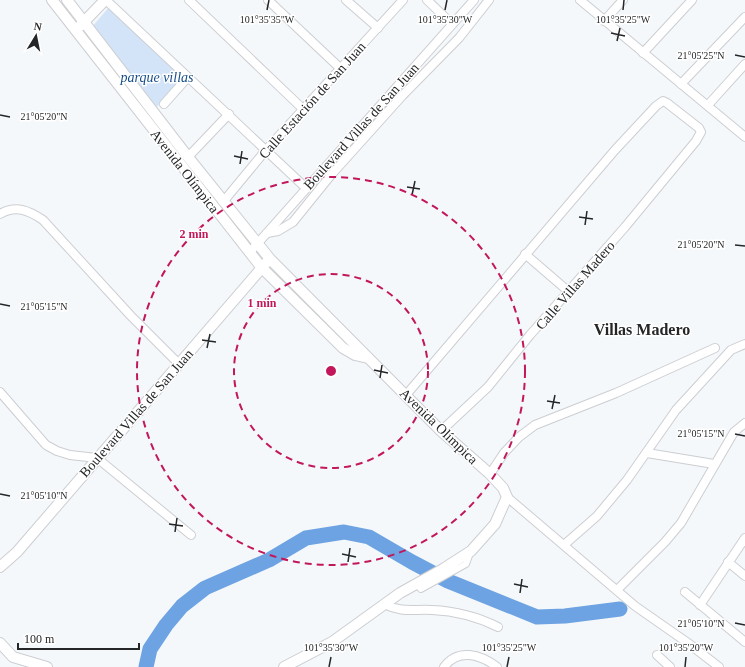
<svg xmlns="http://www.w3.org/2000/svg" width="745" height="667" font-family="Georgia,serif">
  <rect width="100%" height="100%" fill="#f5f8fb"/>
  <!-- green -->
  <polygon fill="#d3e4f9" points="109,7 178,70 180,80 157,107 92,27"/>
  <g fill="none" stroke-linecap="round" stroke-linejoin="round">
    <!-- river -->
    <polyline stroke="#6da3e2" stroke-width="15" points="146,667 150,649 166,625 182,606 205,588 269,560 306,538 344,532 369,537 412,562 448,581 537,617 565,616 620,609"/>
    <defs>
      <polyline id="pedestrian" points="416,583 421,589 466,564 470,553"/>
      <g id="minor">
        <polyline points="106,0 306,188"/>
        <polyline points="189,0 304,110"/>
        <polyline points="268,0 341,69"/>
        <polyline points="346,0 378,28"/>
        <polyline points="427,0 452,24"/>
        <polyline points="580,0 745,137"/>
        <polyline points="604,21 623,0"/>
        <polyline points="643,53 692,0"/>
        <polyline points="681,84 745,17"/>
        <polyline points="164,104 188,77"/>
        <polyline points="708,105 745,64"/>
        <polyline points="188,157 229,114"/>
        <polyline points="223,202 266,150 403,0"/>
        <path d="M0 214C16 205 28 210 43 220L131 316 178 363"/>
        <polyline points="267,233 278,231 293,222 331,175 402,96 459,38 489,0"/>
        <polyline points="250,252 474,0"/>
        <polyline points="525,254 568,291"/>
        <polyline points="0,392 46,445 57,451 70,455 97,458 191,535"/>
        <polyline points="406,395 615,150 656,106 663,101 667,103 699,128 701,132 696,141 625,227 530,335 488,387 441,431"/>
        <polyline points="647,453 714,464"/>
        <polyline points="490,474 504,453 519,437 535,425 616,393 715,348"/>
        <polyline points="507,497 635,606 688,643 719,667"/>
        <polyline points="564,545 597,516 627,480 676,410 731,350 745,344"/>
        <polyline points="728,562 745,576"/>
        <polyline points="617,590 665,542 681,523 734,432 745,423"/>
        <polyline points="685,592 745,642"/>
        <path d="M384 604C402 613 413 609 432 610 455 611 478 617 498 627"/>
        <polyline points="700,605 745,538"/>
        <polyline points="657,655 670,667"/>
        <path d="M444 667C458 648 480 654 497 667"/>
      </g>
      <g id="tertiary">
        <polyline points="52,0 262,268 343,348 355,355 368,358"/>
        <polyline points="67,0 188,157 270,259 441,431 490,474 503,488 507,497 495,524 471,551 443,569 400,593 332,642 284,667"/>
        <polyline points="80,26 105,0"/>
        <polyline points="0,567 17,552 266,263"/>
        <polyline points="0,643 13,657 47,667"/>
      </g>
    </defs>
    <!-- pedestrian casing -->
    <use href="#pedestrian" stroke="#ccced2" stroke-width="8"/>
    <!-- minor casing -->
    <use href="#minor" stroke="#ccced2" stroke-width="10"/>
    <!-- tertiary casing -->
    <use href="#tertiary" stroke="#ccced2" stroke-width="12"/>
    <!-- pedestrian -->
    <use href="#pedestrian" stroke="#fff" stroke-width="6"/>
    <!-- minor -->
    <use href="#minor" stroke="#fff" stroke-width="8"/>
    <!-- tertiary -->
    <use href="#tertiary" stroke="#fff" stroke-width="10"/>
  </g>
  <!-- ticks -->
  <path fill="none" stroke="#252628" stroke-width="1.5" d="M267 10 269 0M445 10 447 0M623 10 624 0M611 33 625 36M617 41 620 28M735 55 745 57M0 115 10 117M234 156 248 159M240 164 242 151M407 187 420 189M412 195 415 181M579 217 593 219M585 225 587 211M735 245 745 246M0 304 10 306M202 340 216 342M207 348 210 334M374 370 388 373M380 378 382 365M547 401 560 403M552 409 555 395M735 434 745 436M0 494 10 496M169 524 183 526M175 532 177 518M342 554 356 557M348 562 350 548M514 584 528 587M520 593 522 579M735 623 745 625M329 667 331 657M507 667 509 657M685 667 686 657"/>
  <!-- distance rings -->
  <g fill="none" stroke="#c2185b" stroke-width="2" stroke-dasharray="7 5">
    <circle cx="331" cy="371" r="97"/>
    <circle cx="331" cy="371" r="194"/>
  </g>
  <g text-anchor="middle" stroke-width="3" stroke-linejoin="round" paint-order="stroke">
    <!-- park labels -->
    <g font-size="14" font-style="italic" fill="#174e88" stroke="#fff">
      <text x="157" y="82">parque villas</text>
    </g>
    <!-- street labels -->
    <g font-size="14" fill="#252628" stroke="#fff">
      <text transform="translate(312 100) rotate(-48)" y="5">Calle Estación de San Juan</text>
      <text transform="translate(361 126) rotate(-48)" y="5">Boulevard Villas de San Juan</text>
      <text transform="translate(185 171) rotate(52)" y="5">Avenida Olímpica</text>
      <text transform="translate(575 285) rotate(-49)" y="5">Calle Villas Madero</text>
      <text transform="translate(136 413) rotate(-49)" y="5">Boulevard Villas de San Juan</text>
      <text transform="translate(439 426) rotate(44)" y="5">Avenida Olímpica</text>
    </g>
    <!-- quarter labels -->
    <g font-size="16" font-weight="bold" fill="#252628" stroke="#fff">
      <text x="642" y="335">Villas Madero</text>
    </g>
  </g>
  <g font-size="10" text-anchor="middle" fill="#252628" stroke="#fff" stroke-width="3" stroke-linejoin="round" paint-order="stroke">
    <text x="267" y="23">101°35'35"W</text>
    <text x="445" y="23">101°35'30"W</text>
    <text x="623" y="23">101°35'25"W</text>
    <text x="701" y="59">21°05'25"N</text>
    <text x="44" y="120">21°05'20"N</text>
    <text x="701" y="248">21°05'20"N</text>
    <text x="44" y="310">21°05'15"N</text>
    <text x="701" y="437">21°05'15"N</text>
    <text x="44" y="499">21°05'10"N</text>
    <text x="701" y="627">21°05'10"N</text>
    <text x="331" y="651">101°35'30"W</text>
    <text x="509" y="651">101°35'25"W</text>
    <text x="686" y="651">101°35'20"W</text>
  </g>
  <circle cx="331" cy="371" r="6" fill="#c2185b" stroke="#fff" stroke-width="2"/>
  <g font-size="12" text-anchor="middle" font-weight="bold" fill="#c2185b" stroke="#fff" stroke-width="3" stroke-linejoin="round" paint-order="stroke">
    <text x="194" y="238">2 min</text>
    <text x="262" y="307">1 min</text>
  </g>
  <!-- north arrow -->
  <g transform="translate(36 36) rotate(10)" stroke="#ffffff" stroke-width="3" paint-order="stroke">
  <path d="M0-3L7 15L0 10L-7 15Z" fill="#252628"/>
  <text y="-6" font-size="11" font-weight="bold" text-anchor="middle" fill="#252628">N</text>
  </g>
  <!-- scale -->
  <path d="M18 643v6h121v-6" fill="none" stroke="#252628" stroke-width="2"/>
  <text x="24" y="643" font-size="12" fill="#252628" stroke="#ffffff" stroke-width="3" paint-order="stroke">100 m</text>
</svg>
